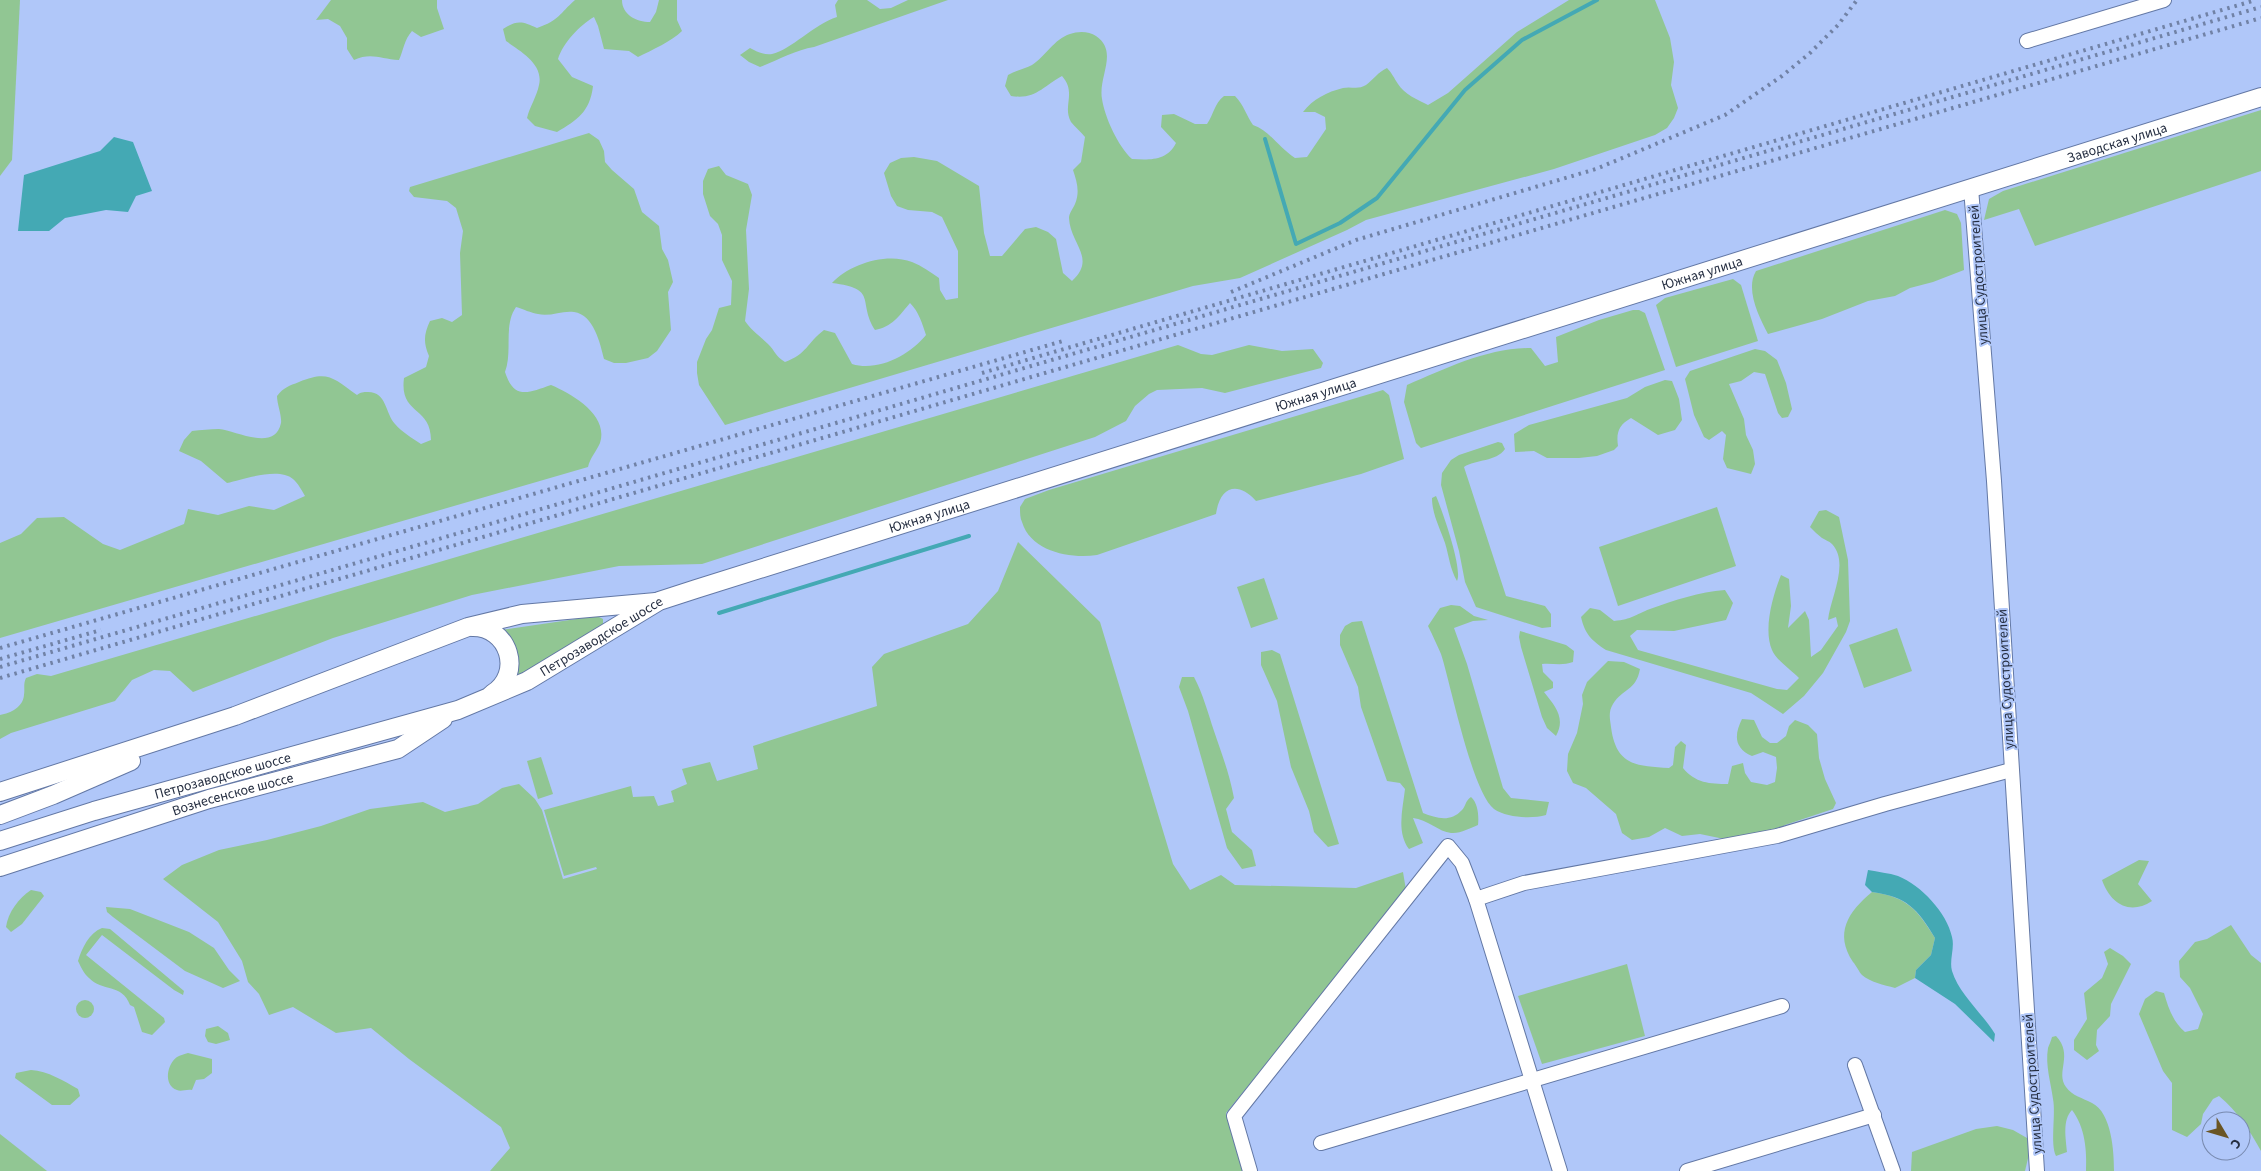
<svg xmlns="http://www.w3.org/2000/svg" width="2261" height="1171" font-family="'Source Sans 3',sans-serif">
  <rect width="100%" height="100%" fill="#b0c7f9"/>
  <!-- green -->
  <g fill="#91c693">
    <polygon points="0,0 20,0 12,160 0,176"/>
    <path d="M331 0H437V8L444 29 421 37 412 31C404 40 404 49 399 60 381 59 371 52 354 60L347 49V38L340 26 328 19 316 20Z"/>
    <path d="M575 0H622C622 15 637 22 650 22L656 12 659 0H677V20L682 31C672 41 652 50 638 57L629 51 604 49 598 26 594 17C580 25 563 43 558 59L572 77 593 86C590 112 577 120 557 132L535 126 527 118C530 106 537 96 539 85 544 64 520 51 506 41L503 29C517 20 522 21 537 28 560 20 559 14 575 0Z"/>
    <path d="M838 0H867L880 9 891 8 908 0H948L814 47C796 50 778 60 760 67L749 62 740 55 750 48C757 52 764 55 772 54 791 50 814 24 837 17L835 5Z"/>
    <path d="M1569 0H1655L1670 38 1674 62 1671 85 1678 108 1674 118 1667 128 1655 135 1554 169 1366 220 1347 230 1240 278 1193 286 725 425 699 385 697 373V362L706 339 712 330 719 308 731 305 732 281 722 260V235L718 224 710 216 703 194V181L708 169 719 166 726 175 748 184 752 195 746 230 749 289 745 321C752 331 760 336 768 344 776 352 775 356 785 362 807 354 807 343 824 330L835 333 852 364C878 372 910 355 926 335 922 323 919 312 910 303 899 316 892 327 875 330 857 301 879 289 832 283 849 264 887 252 912 262 922 266 930 272 939 278L940 290 946 300 958 298V251L942 217 932 212 908 210 897 206 891 196 884 173 890 163 901 158 914 157 937 161 979 186 984 233 990 256H1002L1025 229 1036 227 1048 232 1056 239 1063 273 1072 281C1097 258 1070 244 1069 218 1069 213 1073 209 1075 204 1080 192 1077 182 1073 170L1081 162 1085 137C1081 132 1075 127 1071 122 1062 106 1077 93 1062 76 1043 86 1036 100 1011 96L1005 86 1008 75C1016 70 1025 69 1032 65 1046 56 1054 39 1070 34 1078 31 1089 31 1096 36 1119 52 1098 76 1102 99 1105 118 1118 146 1132 159 1150 160 1167 161 1176 143L1161 127 1162 115 1174 114 1195 124H1207C1214 114 1214 104 1224 96H1235C1244 105 1246 115 1253 125 1270 131 1279 148 1295 158L1307 157 1326 129 1325 117 1315 112H1303C1313 99 1327 92 1343 88 1351 86 1358 90 1366 85 1373 80 1378 72 1387 68 1392 73 1394 78 1398 84 1404 94 1418 100 1428 105L1448 93 1517 32Z"/>
    <polygon points="2261,110 2261,171 2035,246 2019,209 1984,220 1989,199 2003,191"/>
    <path d="M589 133 599 140 604 151 605 162 612 170 634 189 642 212 659 226 662 249 668 260 673 282 668 292 671 330 657 351 648 358 626 363H614L604 359C600 343 594 315 574 312 563 310 550 317 538 314 531 313 523 309 516 307 503 326 513 351 505 372 514 400 528 393 551 385 572 394 609 415 600 443 596 452 590 458 588 467L0 638V543L21 534 37 518 64 517 103 544 120 550 184 524 188 509 218 515 249 506 274 510 305 496C302 491 298 483 293 479 279 467 244 479 227 483L201 461 179 451 184 440 192 431C201 430 210 429 219 429 237 431 275 452 281 423 282 416 277 404 277 396 284 387 289 386 299 382 328 370 333 378 357 395 361 392 363 392 368 392 387 392 385 413 395 424 402 432 412 438 421 444L431 440C431 406 399 415 404 378L426 367 429 356C423 342 424 334 430 321L442 318 452 322 462 315 460 253 463 231 456 208 447 201 414 197 409 191 410 187Z"/>
    <path d="M1945 210 1957 214 1961 223 1964 270 1933 282 1910 288 1895 296 1868 301 1822 319 1768 334C1759 317 1745 289 1756 271Z"/>
    <polygon points="1733,279 1741,285 1758,341 1676,367 1656,305 1665,298"/>
    <path d="M1633 310H1639L1645 313 1665 370 1421 448 1416 443 1404 402 1407 385C1447 368 1487 348 1531 348L1545 366 1558 362 1556 337 1599 320Z"/>
    <path d="M1178 345 1201 354 1212 355 1249 345 1282 351 1313 349 1323 363 1321 368 1225 393 1202 388 1157 390 1149 394 1135 406 1126 421 1095 437 702 564 619 566 472 595 333 638 193 692 170 671 154 670 132 680 115 701 11 733 0 739V715C11 713 23 707 24 695 25 688 23 684 26 678L37 674 51 676Z"/>
    <polygon points="1755,349 1765,351 1777,360 1786,383 1792,409 1788,417 1782,418 1778,413 1765,374 1754,372 1741,381 1729,384 1744,419 1746,435 1753,450 1755,464 1751,474 1727,468 1723,459 1726,435 1722,431 1709,440 1704,437 1694,415 1685,379 1690,371"/>
    <path d="M1665 380 1672 381 1679 399 1682 420 1675 430 1658 435 1631 418C1619 425 1616 432 1618 446L1614 450 1597 456 1579 458H1547L1534 451 1515 452 1514 434 1529 425 1627 398 1645 387Z"/>
    <path d="M1383 390 1389 395 1404 459 1361 474 1256 501C1238 481 1220 486 1216 514L1097 555C1071 559 1031 552 1022 522 1020 518 1020 512 1020 507L1025 499 1049 490Z"/>
    <path d="M1498 442 1502 443 1505 449C1496 462 1476 459 1464 467L1506 596 1545 606 1551 614V627L1542 628 1476 607 1465 582 1459 551 1441 485 1442 473 1451 460 1459 455Z"/>
    <path d="M1436 496C1442 510 1463 569 1457 581 1450 569 1449 556 1445 543 1440 528 1432 514 1432 498Z"/>
    <polygon points="1717,507 1736,566 1618,606 1599,547"/>
    <path d="M1826 510 1839 517 1848 560 1850 621 1846 632 1823 673 1804 696 1783 714 1751 693 1606 650C1591 640 1585 634 1581 617L1590 608 1600 610 1614 621C1633 619 1634 615 1650 609 1675 600 1699 592 1725 590L1733 603 1726 620 1674 631 1637 630 1630 636 1638 650 1777 689 1787 690 1799 678C1791 670 1776 660 1772 650 1763 629 1773 595 1781 575L1789 579 1791 606 1788 628 1805 611 1809 620 1811 657 1821 650 1838 626 1836 617 1828 620C1830 599 1850 563 1832 544 1829 541 1825 540 1822 538 1818 535 1814 531 1810 527L1819 511Z"/>
    <polygon points="1018,542 1100,622 1173,864 1190,890 1221,875 1235,885 1356,888 1403,872 1406,890 1394,907 1226,1113 1243,1171 490,1171 510,1148 501,1127 409,1059 371,1028 336,1033 293,1007 269,1015 259,994 248,982 242,961 218,922 163,879 182,865 219,850 267,840 321,826 370,809 423,802 445,812 478,804 502,788 519,784 535,799 542,810 563,879 597,869 596,867 564,876 544,810 631,786 633,797 654,796 658,806 674,802 671,791 687,784 682,769 710,762 717,781 758,769 753,746 877,706 872,667 884,654 968,624 998,591"/>
    <polygon points="1264,578 1278,619 1251,628 1237,587"/>
    <path d="M1451 605 1460 606 1474 616 1488 620 1473 621 1454 628 1467 664 1503 788 1511 798 1549 802 1546 815C1532 819 1507 818 1494 809 1472 792 1451 685 1441 654 1437 645 1433 636 1428 626L1440 608Z"/>
    <polygon points="597,616 603,619 603,625 517,677 501,630"/>
    <path d="M1362 621 1423 813C1436 818 1450 823 1462 810 1466 806 1465 801 1471 797 1478 803 1479 816 1478 825 1470 828 1460 834 1451 833 1439 832 1427 819 1413 818L1423 843 1409 849C1396 832 1403 808 1405 789L1400 783 1387 781 1361 707 1358 687 1340 645V635L1345 626 1352 622Z"/>
    <polygon points="1897,628 1912,671 1864,688 1849,645"/>
    <path d="M1520 631 1566 645 1574 651 1573 662C1562 666 1553 663 1542 664L1543 672 1553 682V688L1544 692C1555 706 1566 718 1556 736L1547 728 1542 717 1521 647 1519 637Z"/>
    <polygon points="1272,650 1280,654 1339,844 1328,847 1314,832 1309,811 1291,767 1277,701 1261,665 1261,652"/>
    <path d="M1608 661 1624 662 1640 669C1636 691 1623 688 1613 704 1608 712 1610 719 1611 727 1616 765 1635 766 1669 768L1673 765 1675 747 1681 741 1686 745 1683 768C1695 783 1710 784 1728 784L1732 766 1743 763 1745 773 1751 782 1767 785 1775 782 1777 768 1776 757 1763 752 1752 756C1734 748 1734 735 1742 719L1754 720 1762 737 1770 743H1777L1786 736 1789 726 1795 720 1808 725 1817 734 1819 758 1825 779 1836 803 1833 809 1785 825 1769 835 1729 840 1700 834 1682 836 1665 828 1649 837 1632 840 1622 833 1616 814 1586 788 1573 783 1567 771 1568 754 1577 733 1583 704 1582 695 1587 682Z"/>
    <path d="M1182 677H1194C1203 694 1208 713 1214 731 1222 755 1229 772 1234 798L1226 809 1232 832 1252 850 1256 866 1242 869 1227 848 1188 711 1179 687Z"/>
    <polygon points="541,757 553,794 538,799 527,761"/>
    <path d="M2139 860 2149 861 2138 884 2152 901C2129 916 2110 903 2102 880Z"/>
    <path d="M31 890 41 892 44 896 22 924 11 932 6 927C8 912 19 898 31 890Z"/>
    <path d="M1872 892C1907 897 1917 909 1935 938L1931 955 1916 970 1915 978 1895 988C1884 985 1870 982 1862 975 1859 972 1856 965 1853 962 1834 933 1848 912 1872 892Z"/>
    <polygon points="106,907 130,909 189,932 214,948 229,970 240,981 223,988 185,971 113,917 107,912"/>
    <path d="M2231 925 2251 955 2261 963V1151C2249 1129 2238 1112 2219 1096L2213 1099 2203 1114 2201 1124 2187 1137 2172 1130V1083L2163 1071 2139 1014 2145 999 2156 991 2164 993C2168 1007 2173 1022 2185 1032L2198 1029 2203 1014 2190 988 2180 977 2179 961 2195 942 2207 939Z"/>
    <path d="M102 928 110 929 184 991 183 995 174 990 102 935 86 955 164 1018 165 1022 152 1035 142 1032 134 1007 130 1005C122 983 102 992 89 978 84 974 81 967 78 961 82 948 89 933 102 928Z"/>
    <polygon points="2110,948 2123,956 2131,964 2111,1004 2110,1016 2097,1030 2096,1045 2099,1051 2087,1060 2074,1050 2074,1040 2087,1019 2084,993 2102,978 2108,964 2104,952"/>
    <polygon points="1627,964 1645,1036 1542,1064 1518,996"/>
    <circle cx="85" cy="1009" r="9"/>
    <polygon points="218,1026 228,1033 230,1040 216,1044 208,1042 205,1036 206,1029"/>
    <path d="M2056 1036C2074 1055 2055 1072 2066 1087 2072 1096 2083 1098 2092 1103 2112 1113 2114 1152 2114 1171H2086C2087 1150 2085 1127 2072 1110 2062 1120 2066 1139 2067 1152L2056 1156C2050 1144 2056 1114 2053 1099 2051 1083 2045 1065 2048 1048 2049 1045 2051 1041 2052 1037Z"/>
    <path d="M188 1053 212 1059V1073L204 1079 196 1080 192 1090C186 1089 181 1092 177 1090 163 1085 167 1064 177 1057 180 1055 185 1054 188 1053Z"/>
    <path d="M31 1070C48 1071 64 1081 78 1089L80 1096 70 1105H52L15 1078 16 1073Z"/>
    <polygon points="1997,1126 2013,1130 2027,1138 2030,1150 2025,1171 1911,1171 1912,1152 1976,1129"/>
    <polygon points="0,1134 47,1171 0,1171"/>
  </g>
  <!-- water -->
  <g fill="#44a9b4">
    <polygon points="114,137 133,142 152,191 136,196 128,212 106,210 65,218 49,231 18,231 24,175 100,151"/>
    <path d="M1868 870C1878 872 1889 873 1898 876 1921 885 1947 913 1952 937 1955 948 1949 960 1952 971 1959 994 1983 1014 1995 1034L1994 1042 1955 1004 1915 978 1916 970 1931 955 1935 938C1917 908 1907 897 1872 892L1865 885Z"/>
  </g>
  <g fill="none" stroke-linecap="round" stroke-linejoin="round">
    <!-- stream -->
    <g stroke="#44a9b4" stroke-width="4">
      <polyline points="1265,139 1296,244 1340,223 1377,198 1465,90 1522,40 1597,0"/>
      <polyline points="719,613 969,536"/>
    </g>
    <defs>
      <g id="minor">
        <polyline points="2027,41 2164,0"/>
        <polyline points="1971,188 1994,481 2037,1171"/>
        <polyline points="1476,899 1524,883 1777,836 1885,804 2011,770"/>
        <polyline points="1855,1065 1893,1171"/>
        <polyline points="1321,1143 1782,1006"/>
        <polyline points="1250,1171 1234,1116 1448,846 1462,863 1476,899 1560,1171"/>
        <polyline points="1687,1171 1874,1115"/>
      </g>
      <g id="major">
        <path d="M472 627C509 626 524 674 492 694"/>
        <polyline points="0,792 235,716 468,627 522,614 656,602"/>
        <polyline points="0,815 53,795 131,761"/>
        <path id="s1" d="M0 841 94 811 458 710 527 681 659 601 696 589 2261 97"/>
        <path id="s2" d="M0 867 209 799 398 749 443 719"/>
      </g>
    </defs>
    <!-- minor casing -->
    <use href="#minor" stroke="#6378a5" stroke-width="16"/>
    <!-- major casing -->
    <use href="#major" stroke="#6378a5" stroke-width="20"/>
    <!-- minor -->
    <use href="#minor" stroke="#fff" stroke-width="14"/>
    <!-- major -->
    <use href="#major" stroke="#fff" stroke-width="18"/>
    <!-- rail -->
    <g stroke="#7182a6" stroke-width="4" stroke-dasharray="2.5 5" stroke-linecap="butt">
      <polyline points="1231,292 1356,240 1596,169 1725,115 1782,76 1810,53 1838,25 1857,0"/>
      <polyline points="982,373 2256,0"/>
      <polyline points="0,648 1063,341"/>
      <polyline points="0,659 101,630"/>
      <polyline points="0,667 2261,7"/>
      <polyline points="0,678 2261,18"/>
    </g>
  </g>
  <g text-anchor="middle" stroke-width="4" stroke-linejoin="round" paint-order="stroke">
    <!-- street labels -->
    <g font-size="14" fill="#252e41" stroke="#b0c7f9">
      <text dy="5" stroke="none"><textPath href="#s1" startOffset="2234">Заводская улица</textPath></text>
      <text dy="5" stroke="none"><textPath href="#s1" startOffset="1799">Южная улица</textPath></text>
      <text transform="translate(1978 275) rotate(-94)" y="5">улица Судостроителей</text>
      <text dy="5" stroke="none"><textPath href="#s1" startOffset="1394">Южная улица</textPath></text>
      <text dy="5" stroke="none"><textPath href="#s1" startOffset="989">Южная улица</textPath></text>
      <text dy="5" stroke="none"><textPath href="#s1" startOffset="638">Петрозаводское шоссе</textPath></text>
      <text transform="translate(2005 679) rotate(-93)" y="5">улица Судостроителей</text>
      <text dy="5" stroke="none"><textPath href="#s1" startOffset="232">Петрозаводское шоссе</textPath></text>
      <text dy="5" stroke="none"><textPath href="#s2" startOffset="244">Вознесенское шоссе</textPath></text>
      <text transform="translate(2032 1084) rotate(-94)" y="5">улица Судостроителей</text>
    </g>
  </g>
  <!-- north arrow -->
  <g transform="translate(2226 1136) rotate(128)"><circle r="24" fill="#b0c7f9" stroke="#788aaf"/>
  <path d="M0-4L9 19L0 12L-9 19Z" fill="#6a5524"/>
  <text y="-8" font-size="14" font-weight="bold" text-anchor="middle" fill="#252e41">С</text>
  </g>
</svg>
